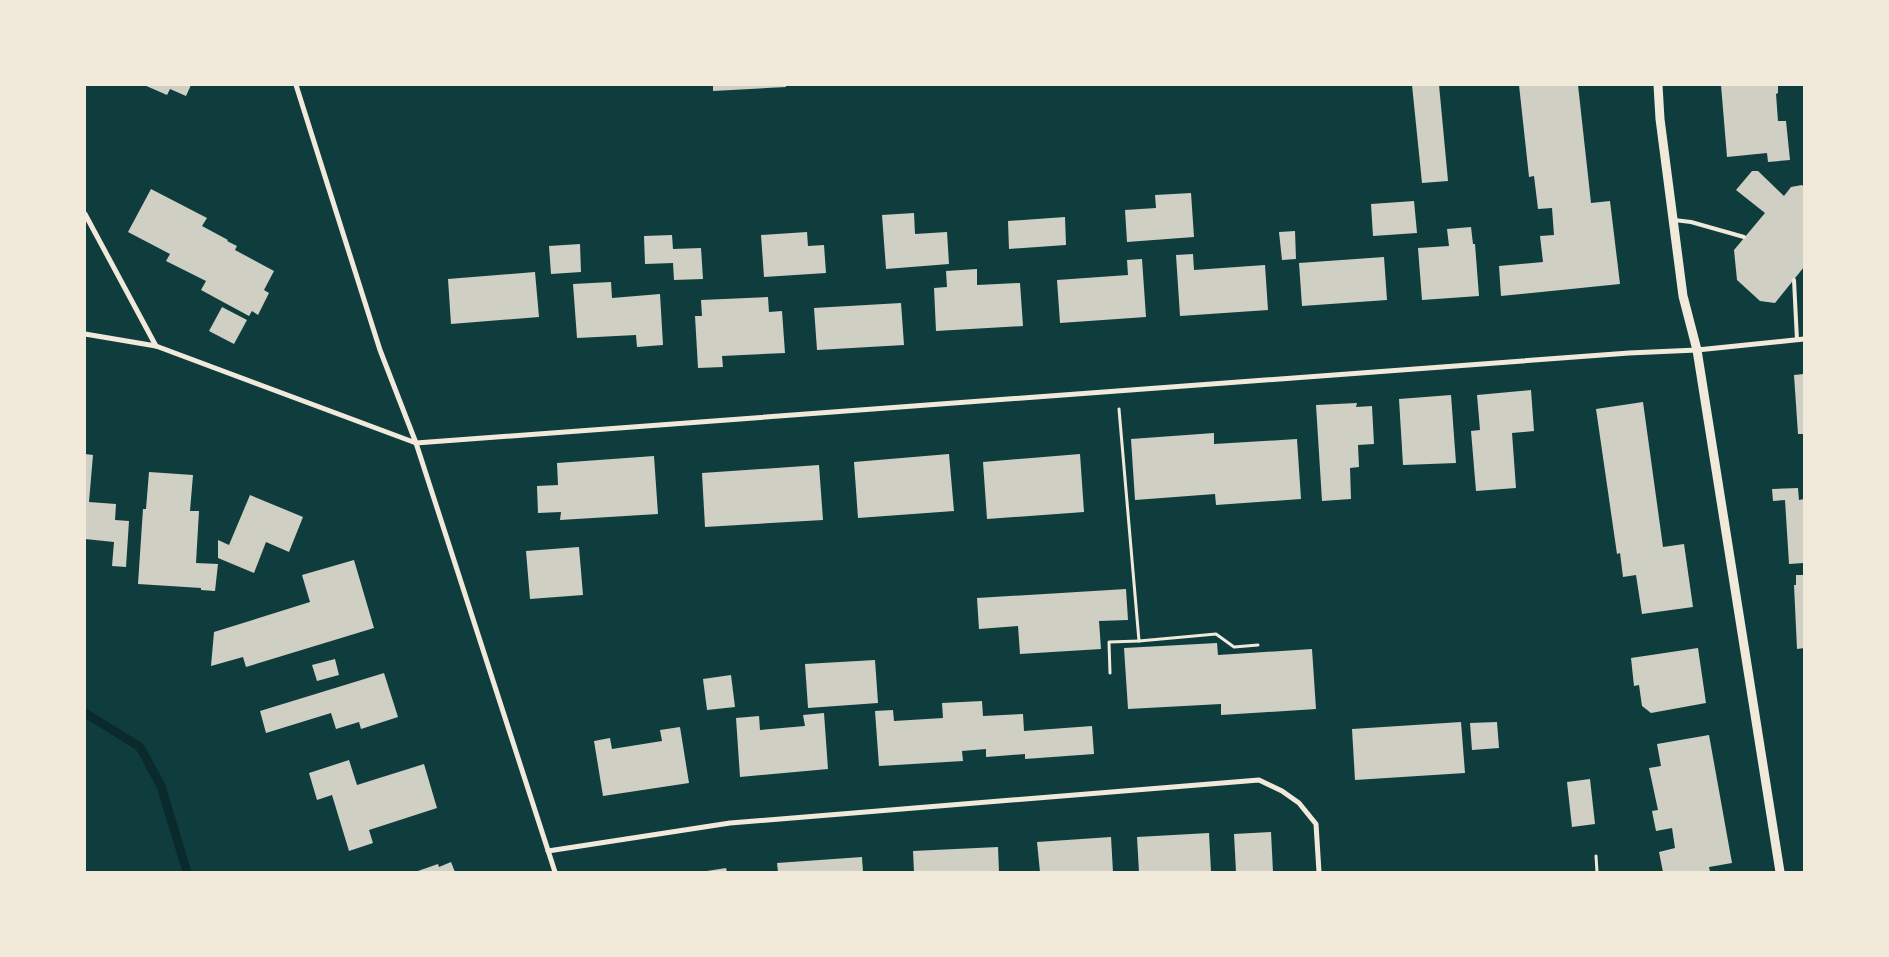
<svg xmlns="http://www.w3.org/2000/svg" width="1889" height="957" font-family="Rubik,sans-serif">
  <rect width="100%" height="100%" fill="#0f3d3e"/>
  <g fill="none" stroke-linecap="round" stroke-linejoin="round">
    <!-- stream -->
    <polyline stroke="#0a2a2b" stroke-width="9" points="85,713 140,747 161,786 187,872"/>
  </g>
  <!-- building -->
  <g fill="#cfcfc3">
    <polygon points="144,85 191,85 186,96 170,89 167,95"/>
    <polygon points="713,85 786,85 786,87 713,91"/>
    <polygon points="1412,85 1439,85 1448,181 1422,183"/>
    <polygon points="1519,85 1578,85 1591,203 1610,201 1620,284 1501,296 1499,266 1543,262 1540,236 1554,235 1552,208 1538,209 1534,176 1529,177"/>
    <polygon points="1721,85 1778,85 1778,93 1776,94 1778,121 1786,121 1790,160 1768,162 1767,153 1727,157"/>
    <polygon points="1752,171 1758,171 1784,196 1791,187 1802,185 1804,187 1804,267 1775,303 1760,301 1737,280 1734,250 1765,213 1736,190"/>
    <polygon points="151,189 207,218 202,226 228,240 227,241 237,246 235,250 274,271 264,290 269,293 258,315 252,311 249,316 201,290 206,281 166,261 170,254 128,232"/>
    <polygon points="1191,193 1194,237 1127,242 1125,210 1156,208 1155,195"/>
    <polygon points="1414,201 1417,233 1373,236 1371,204"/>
    <polygon points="914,213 915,234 947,232 949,264 886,269 882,215"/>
    <polygon points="1065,217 1066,245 1009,249 1008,221"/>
    <polygon points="1471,227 1473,244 1475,244 1479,296 1422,300 1418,248 1449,246 1447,229"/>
    <polygon points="1295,231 1296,259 1282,260 1279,232"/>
    <polygon points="807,232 808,246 824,245 826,273 764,277 761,235"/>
    <polygon points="672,235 673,249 701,248 703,279 674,280 673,263 645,264 644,236"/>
    <polygon points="580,244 581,272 551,274 549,246"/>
    <polygon points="1193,254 1194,270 1265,265 1268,310 1180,316 1176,255"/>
    <polygon points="1384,257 1387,300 1302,306 1299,263"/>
    <polygon points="1142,259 1146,317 1060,323 1057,280 1128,275 1127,260"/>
    <polygon points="977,269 977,285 1020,283 1023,326 936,331 934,288 947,287 946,271"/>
    <polygon points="535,272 539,317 451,324 448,279"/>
    <polygon points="611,282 612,298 660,294 663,345 637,347 636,335 577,338 573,284"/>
    <polygon points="768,297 769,312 782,311 785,353 722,356 723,367 698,368 695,316 702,316 701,300"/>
    <polygon points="901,303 904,345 817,350 814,308"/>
    <polygon points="222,307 247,320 234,344 209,331"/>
    <polygon points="1804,374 1804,434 1798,434 1794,375"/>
    <polygon points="1531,390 1534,431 1512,433 1516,488 1476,491 1471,431 1480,430 1477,395"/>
    <polygon points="1451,395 1456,463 1403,465 1399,399"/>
    <polygon points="1643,402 1663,547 1684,544 1693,607 1642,614 1636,575 1623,577 1620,553 1617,554 1596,409"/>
    <polygon points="1357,403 1356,407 1372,406 1374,444 1358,445 1359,467 1350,468 1351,499 1322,501 1316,405"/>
    <polygon points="1214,433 1214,444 1297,439 1301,499 1216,505 1215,494 1135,500 1131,439"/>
    <polygon points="85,454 93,455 89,502 116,504 115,520 129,521 126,567 112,566 114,542 85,539"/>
    <polygon points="949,454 954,511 858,518 854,462"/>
    <polygon points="1080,454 1084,512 987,519 983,462"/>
    <polygon points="654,456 658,514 560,520 561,512 538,513 537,486 558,485 557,463"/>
    <polygon points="819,465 823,520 705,527 702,473"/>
    <polygon points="149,472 193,475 190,511 199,511 196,563 218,564 215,591 201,590 201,588 138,584 143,509 146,509"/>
    <polygon points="1798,488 1799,500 1804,499 1804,563 1789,564 1785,500 1773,501 1772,489"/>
    <polygon points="250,495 303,517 289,552 266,542 254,573 218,558 218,540 229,545"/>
    <polygon points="579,547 583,595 530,599 526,551"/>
    <polygon points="354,560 374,628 246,667 243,657 211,666 214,632 310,602 302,575"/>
    <polygon points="1796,575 1804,575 1804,648 1797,649 1794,585 1796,585"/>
    <polygon points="1126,589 1128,620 1099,621 1101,649 1020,654 1018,626 979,629 977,598"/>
    <polygon points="1217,643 1218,655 1312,649 1316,709 1221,715 1221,704 1128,709 1124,648"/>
    <polygon points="1698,648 1706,703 1651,713 1642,706 1639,685 1634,686 1631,658"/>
    <polygon points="335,659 339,675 317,681 312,665"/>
    <polygon points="875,660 878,703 808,708 805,664"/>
    <polygon points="384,673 398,717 361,729 359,722 336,729 331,713 266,733 260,711"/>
    <polygon points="731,675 735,707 707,710 703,679"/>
    <polygon points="982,701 983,716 1023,714 1024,731 1092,726 1094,754 1025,759 1025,754 986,757 986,749 962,751 963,761 879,766 875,711 893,710 894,721 943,718 942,703"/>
    <polygon points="824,713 828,769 740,777 736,718 759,716 760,730 805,726 803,715"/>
    <polygon points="1461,722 1465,773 1355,780 1352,729"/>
    <polygon points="1497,722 1499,748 1472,750 1470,723"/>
    <polygon points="680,727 689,783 603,796 594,741 610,738 612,749 662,741 660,730"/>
    <polygon points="1709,735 1732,863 1709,867 1710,872 1663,872 1659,852 1675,848 1672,828 1656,831 1652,811 1658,810 1649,768 1661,766 1657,744"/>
    <polygon points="349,760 357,785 424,764 437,808 369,830 373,843 349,851 332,795 317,800 309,773"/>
    <polygon points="1590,779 1595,824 1572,827 1567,782"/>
    <polygon points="1271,832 1273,872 1236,872 1234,834"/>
    <polygon points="1209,833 1211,872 1139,872 1137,837"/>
    <polygon points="1111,837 1113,872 1040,872 1037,842"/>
    <polygon points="998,847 999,872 914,872 913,851"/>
    <polygon points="862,857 863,872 778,872 777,863"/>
    <polygon points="451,862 455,872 415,872 438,864 439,867"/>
    <polygon points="726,868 727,872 707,872 707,871"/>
  </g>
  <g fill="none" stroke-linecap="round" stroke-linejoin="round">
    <!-- path -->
    <g stroke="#f1e9da" stroke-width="3">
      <polyline points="1119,409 1139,641 1216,634 1234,647 1258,645"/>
      <polyline points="1110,673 1109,642 1139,641"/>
      <polyline points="1596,856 1597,872"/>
    </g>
    <!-- service -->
    <g stroke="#f1e9da" stroke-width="4">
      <polyline points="1674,220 1691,222 1744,237"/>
      <polyline points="1794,280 1797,340"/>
    </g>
    <!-- minor -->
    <g stroke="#f1e9da" stroke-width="5">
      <polyline points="296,85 380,350 416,443 555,872"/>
      <polyline points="85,214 156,346"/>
      <polyline points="85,334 156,346 416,443 1629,353 1697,350 1804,339"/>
      <polyline points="548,851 730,823 1259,780 1282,791 1299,803 1316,824 1319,872"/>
    </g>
    <!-- tertiary -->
    <polyline stroke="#f1e9da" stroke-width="9" points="1658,85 1660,119 1683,296 1697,350 1780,872"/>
  </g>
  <!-- border -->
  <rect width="1889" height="957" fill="none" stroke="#f1e9da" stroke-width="172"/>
</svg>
